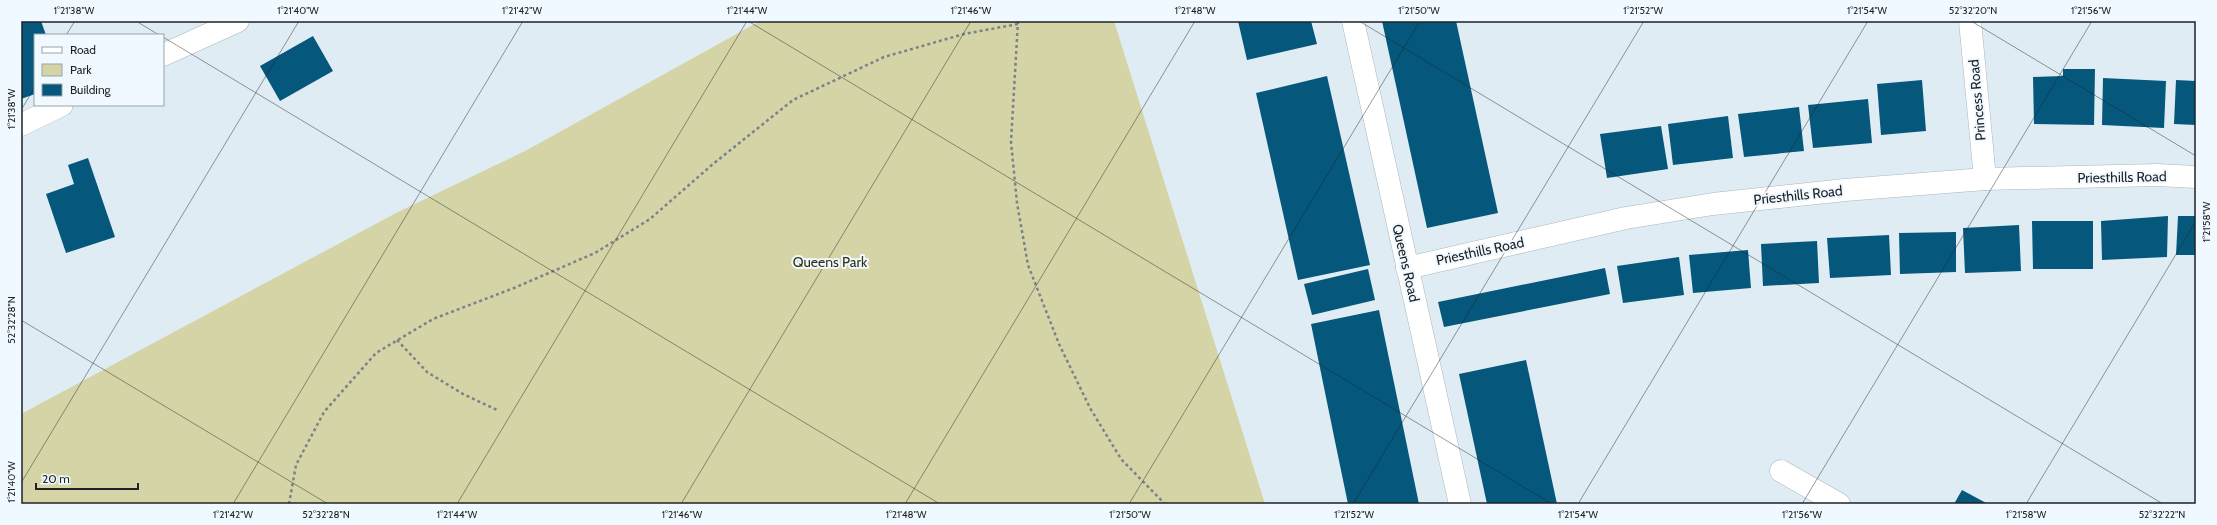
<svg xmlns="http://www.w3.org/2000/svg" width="2217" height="525" font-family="Cabin,sans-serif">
  <rect width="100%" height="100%" fill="#dfecf3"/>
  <!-- green -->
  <polygon fill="#d5d4a7" points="760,21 1114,21 1265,504 21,504 21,414 396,213 527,150"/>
  <!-- building -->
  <g fill="#05587b">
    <polygon points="21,21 41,21 46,35 35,35 35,94 21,99"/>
    <polygon points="1238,21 1311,21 1317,44 1247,60"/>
    <polygon points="1382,21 1456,21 1498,213 1427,228"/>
    <polygon points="313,36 333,71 280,101 260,66"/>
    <polygon points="2063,69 2095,69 2094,125 2034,124 2033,77 2063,76"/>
    <polygon points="1327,76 1370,265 1298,280 1256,93"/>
    <polygon points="2103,78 2166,81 2164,128 2102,125"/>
    <polygon points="1922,80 1926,131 1881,135 1877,84"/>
    <polygon points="2176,80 2196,81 2196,125 2174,124"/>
    <polygon points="1868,99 1872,143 1813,148 1808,105"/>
    <polygon points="1799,107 1804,151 1744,157 1738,114"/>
    <polygon points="1728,116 1733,158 1673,165 1668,124"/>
    <polygon points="1661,126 1668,169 1607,178 1600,134"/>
    <polygon points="88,158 115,237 66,253 46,194 74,184 68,165"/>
    <polygon points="2168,216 2167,257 2102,260 2101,221"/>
    <polygon points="2178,216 2196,216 2196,255 2176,255"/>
    <polygon points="2032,221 2093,221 2093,269 2033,269"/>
    <polygon points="2019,225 2021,271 1965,273 1963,228"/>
    <polygon points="1956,232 1956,272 1900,274 1899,233"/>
    <polygon points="1889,235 1891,275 1830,278 1827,238"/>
    <polygon points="1817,241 1819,283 1763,286 1761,244"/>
    <polygon points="1748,250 1751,288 1693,293 1689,255"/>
    <polygon points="1679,257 1684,295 1623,303 1617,266"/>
    <polygon points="1605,268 1610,294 1444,327 1438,302"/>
    <polygon points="1368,269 1375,300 1312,315 1304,284"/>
    <polygon points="1379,310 1393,378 1419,504 1348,504 1337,451 1311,324"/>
    <polygon points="1526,360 1557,504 1487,504 1459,374"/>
    <polygon points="1962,490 1988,504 1954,504"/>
  </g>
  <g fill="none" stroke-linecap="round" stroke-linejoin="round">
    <defs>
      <g id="minor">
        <polyline points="1353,21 1460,504"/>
        <polyline points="1970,21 1985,179"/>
        <polyline points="163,55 238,21"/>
        <polyline points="21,125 62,105"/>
        <polyline points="1407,268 1626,218 1713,204 1845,190 1985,179 2157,175 2196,177"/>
        <polyline points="1781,471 1839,504"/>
      </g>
    </defs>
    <!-- minor casing -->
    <use href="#minor" stroke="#abb7be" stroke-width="23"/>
    <!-- path -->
    <g stroke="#7b8388" stroke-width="2.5" stroke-dasharray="3 3" stroke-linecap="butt">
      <polyline points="1018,21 1011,142 1017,203 1028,265 1059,344 1090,408 1121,459 1165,504"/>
      <polyline points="397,340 427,372 463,394 497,410"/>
      <polyline points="289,504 296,465 324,412 376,353 433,319 514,288 595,253 650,219 713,164 793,100 884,57 964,34 1018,24"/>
    </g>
    <!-- minor -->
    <use href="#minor" stroke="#fff" stroke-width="22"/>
  </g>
  <!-- ticks -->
  <path fill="none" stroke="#1e2225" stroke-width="1" stroke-opacity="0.45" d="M136 21 159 35M748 21 1552 504M1359 21 2163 504M1971 21 2196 156M66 35 75 21M163 37 940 504M21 110 35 87M21 320 328 504M21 483 299 21M233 504 523 21M457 504 747 21M681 504 971 21M905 504 1195 21M1129 504 1420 21M1353 504 1644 21M1578 504 1868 21M1802 504 2092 21M2026 504 2196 221"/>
  <g text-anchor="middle" stroke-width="4" stroke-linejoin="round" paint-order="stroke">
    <!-- street labels -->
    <g font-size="14" fill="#1e2225" stroke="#eff9ff">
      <text transform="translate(1977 100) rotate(-95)" y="5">Princess Road</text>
      <text transform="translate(2122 177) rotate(-1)" y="5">Priesthills Road</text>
      <text transform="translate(1798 195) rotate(-6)" y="5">Priesthills Road</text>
      <text transform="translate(1480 251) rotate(-12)" y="5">Priesthills Road</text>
      <text transform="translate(1406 263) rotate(77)" y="5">Queens Road</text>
    </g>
    <!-- park labels -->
    <g font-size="14" fill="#343314" stroke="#eff9ff">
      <text x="830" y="267">Queens Park</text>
    </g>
  </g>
  <!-- border -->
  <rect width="2217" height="525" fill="none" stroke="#eff9ff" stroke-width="44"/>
  <!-- legend -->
  <rect x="34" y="34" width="130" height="72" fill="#eff9ff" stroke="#9ba3a8"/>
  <rect x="42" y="47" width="20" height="6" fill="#ffffff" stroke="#9ba3a8"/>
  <text x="70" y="54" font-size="12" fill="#1e2225">Road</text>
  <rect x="42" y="64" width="20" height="12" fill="#d5d4a7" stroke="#9ba3a8"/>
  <text x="70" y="74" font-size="12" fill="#1e2225">Park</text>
  <rect x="42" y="84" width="20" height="12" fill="#05587b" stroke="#9ba3a8"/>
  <text x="70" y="94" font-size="12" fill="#1e2225">Building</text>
  <!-- scale -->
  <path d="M36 483v6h102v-6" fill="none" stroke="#1e2225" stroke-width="2"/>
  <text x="42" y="483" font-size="12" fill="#1e2225" stroke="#eff9ff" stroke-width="3" paint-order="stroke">20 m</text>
  <rect x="22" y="22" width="2173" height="481" fill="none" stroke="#1e2225" stroke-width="1.5"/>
  <g font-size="10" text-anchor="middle" fill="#1e2225">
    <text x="74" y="14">1°21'38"W</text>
    <text x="298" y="14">1°21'40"W</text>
    <text x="522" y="14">1°21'42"W</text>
    <text x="747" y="14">1°21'44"W</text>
    <text x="971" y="14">1°21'46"W</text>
    <text x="1195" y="14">1°21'48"W</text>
    <text x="1419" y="14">1°21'50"W</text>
    <text x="1643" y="14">1°21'52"W</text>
    <text x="1867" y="14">1°21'54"W</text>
    <text x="1973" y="14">52°32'20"N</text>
    <text x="2091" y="14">1°21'56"W</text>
    <text transform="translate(11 109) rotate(-90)" y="4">1°21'38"W</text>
    <text transform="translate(2206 222) rotate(-90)" y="4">1°21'58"W</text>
    <text transform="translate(11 320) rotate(-90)" y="4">52°32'28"N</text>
    <text transform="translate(11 482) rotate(-90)" y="4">1°21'40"W</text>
    <text x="233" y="518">1°21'42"W</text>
    <text x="326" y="518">52°32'28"N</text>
    <text x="457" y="518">1°21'44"W</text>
    <text x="682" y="518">1°21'46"W</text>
    <text x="906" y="518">1°21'48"W</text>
    <text x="1130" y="518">1°21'50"W</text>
    <text x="1354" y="518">1°21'52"W</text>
    <text x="1578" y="518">1°21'54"W</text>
    <text x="1802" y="518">1°21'56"W</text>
    <text x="2026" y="518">1°21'58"W</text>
    <text x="2162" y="518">52°32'22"N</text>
  </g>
</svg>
